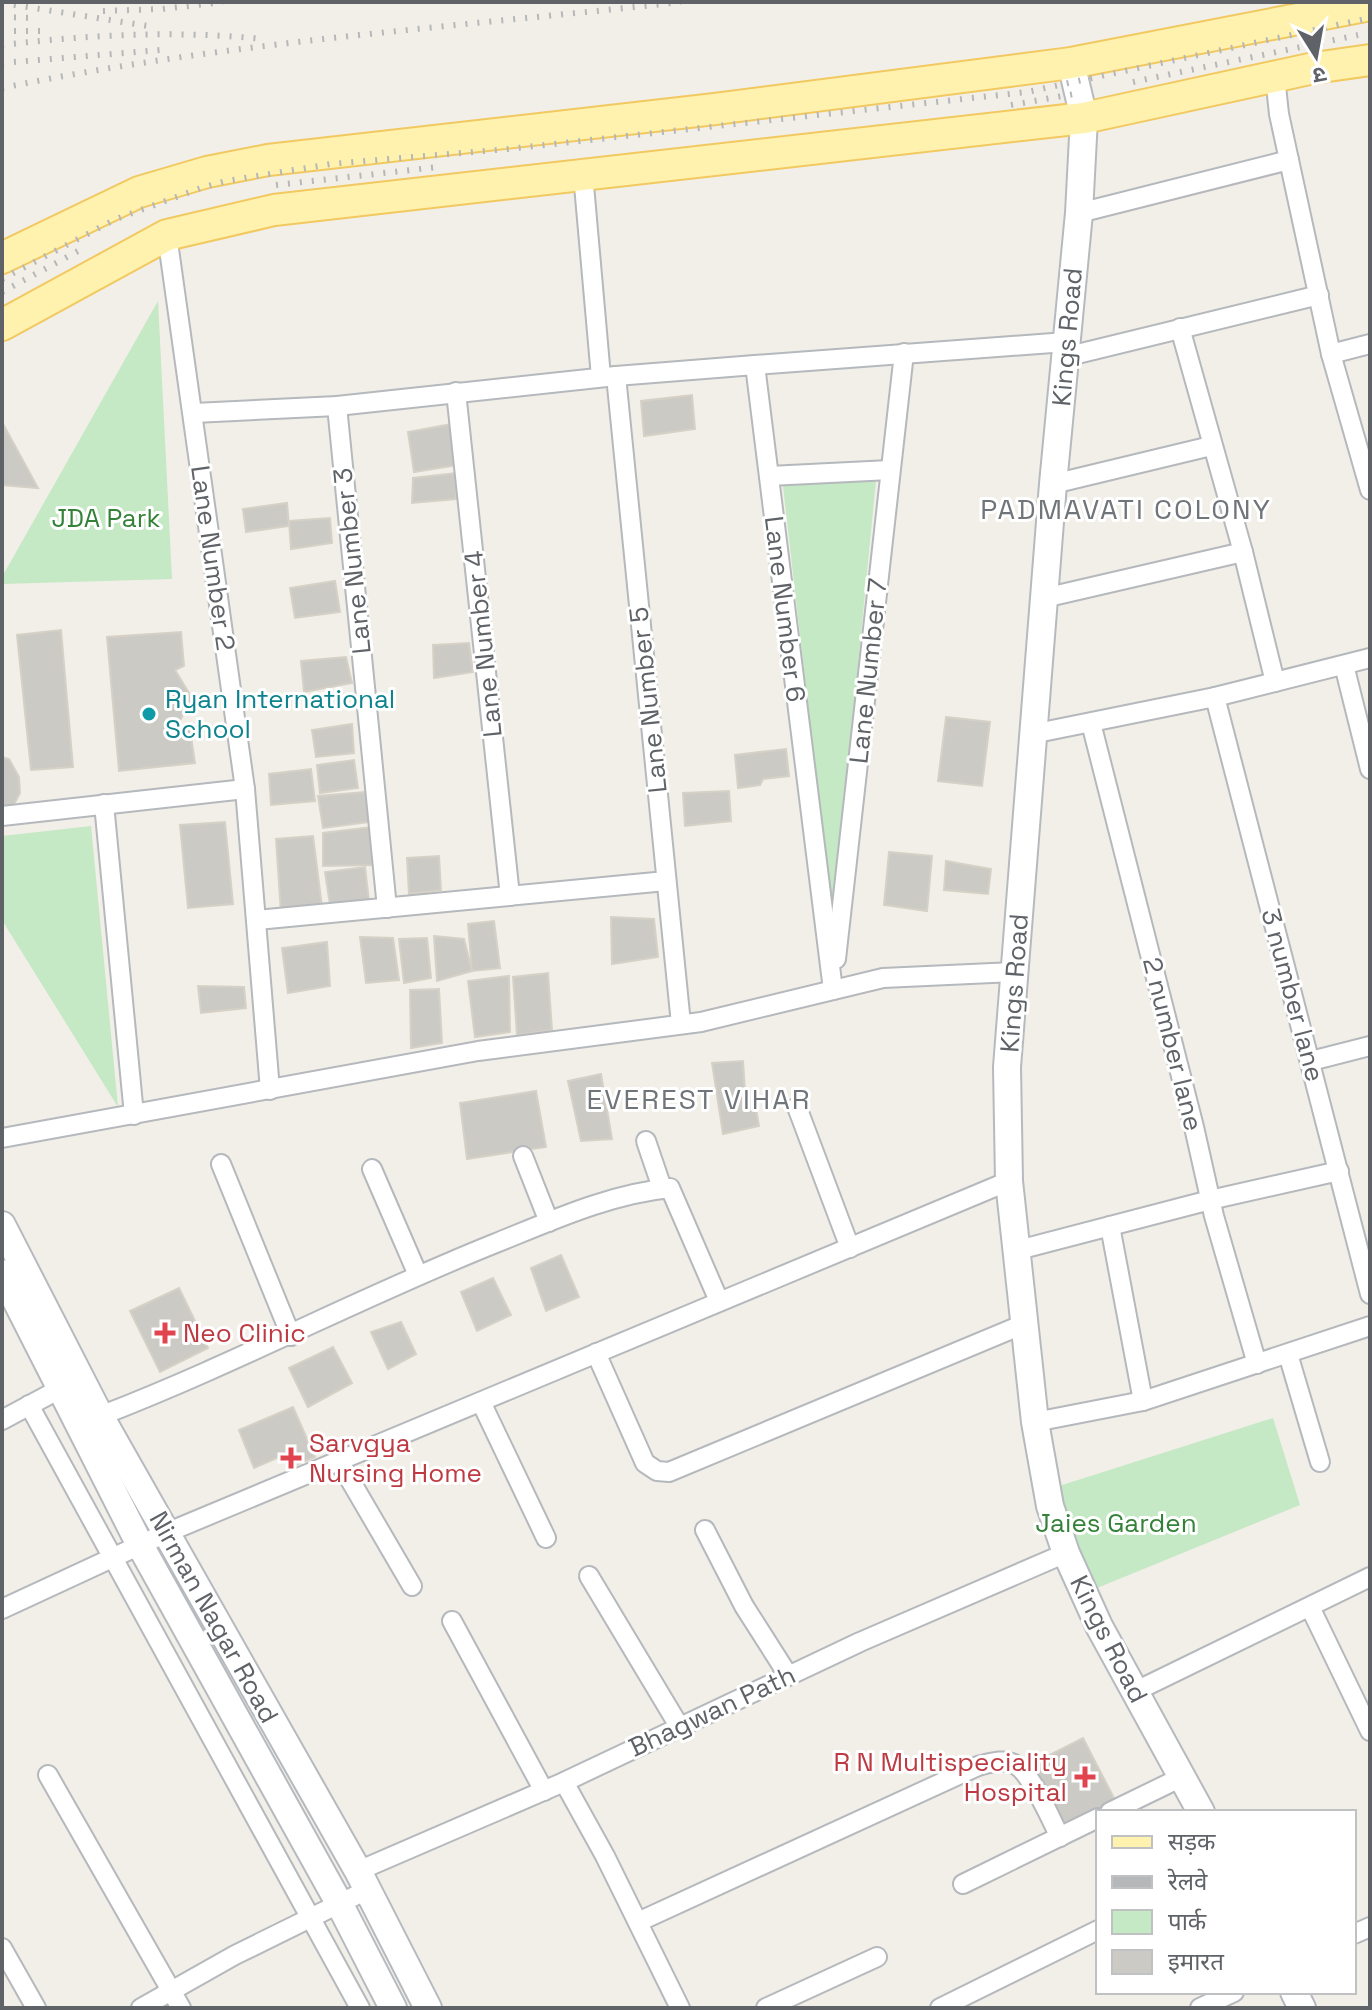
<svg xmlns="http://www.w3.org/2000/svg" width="1372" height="2010" font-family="'Space Grotesk','Noto Sans Devanagari',sans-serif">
  <rect width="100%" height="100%" fill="#f1efe8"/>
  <!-- green -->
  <g fill="#c5e8c5">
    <polygon points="158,301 172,579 2,584 2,577"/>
    <polygon points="876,480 833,923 783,486"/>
    <polygon points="91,826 118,1107 2,920 2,836"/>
    <polygon points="1273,1418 1300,1505 1075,1597 1056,1487"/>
  </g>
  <!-- building -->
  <g fill="#cccac5" stroke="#d6d1c6" stroke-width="2">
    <polygon points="692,395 695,429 644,436 641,401"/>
    <polygon points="2,422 38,488 2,485"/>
    <polygon points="452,424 458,465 414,472 408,432"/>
    <polygon points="456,473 456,499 412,503 413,478"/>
    <polygon points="287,503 289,526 246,532 243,509"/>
    <polygon points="330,518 332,543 291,549 289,521"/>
    <polygon points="335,581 340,612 295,618 290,588"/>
    <polygon points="61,630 73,767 31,770 17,635"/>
    <polygon points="181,632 184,666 175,670 192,698 174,732 190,730 195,763 119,771 107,637"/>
    <polygon points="469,643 473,672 434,678 433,645"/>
    <polygon points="346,657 352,683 304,692 301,661"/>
    <polygon points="946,717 990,722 982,786 938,781"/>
    <polygon points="352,724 354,753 316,757 312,730"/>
    <polygon points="786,749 789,776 763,779 760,785 738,788 735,755"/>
    <polygon points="2,757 9,759 19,777 20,793 12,808 2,809"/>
    <polygon points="354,760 358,788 320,793 317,765"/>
    <polygon points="311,769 315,801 271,805 269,774"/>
    <polygon points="729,791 731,821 685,826 683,793"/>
    <polygon points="365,792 370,822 323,828 318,796"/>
    <polygon points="225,822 233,904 188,908 180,825"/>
    <polygon points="372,827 375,865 323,866 323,833"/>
    <polygon points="313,836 322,907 281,913 276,839"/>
    <polygon points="889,852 932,856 927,911 884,905"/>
    <polygon points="439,856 441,890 409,894 407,858"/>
    <polygon points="946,861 991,869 988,894 944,890"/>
    <polygon points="365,867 369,901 330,905 325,872"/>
    <polygon points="611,917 654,919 658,957 612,964"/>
    <polygon points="494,921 500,968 472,971 468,924"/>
    <polygon points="434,936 464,939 472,971 437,981"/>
    <polygon points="360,937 393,938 399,980 366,983"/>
    <polygon points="427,938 431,978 404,983 399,939"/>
    <polygon points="327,942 330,986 288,993 282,948"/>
    <polygon points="548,973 552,1030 517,1035 513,977"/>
    <polygon points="509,976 510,1032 475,1037 468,981"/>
    <polygon points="198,986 244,987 246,1008 201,1013"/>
    <polygon points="439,989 442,1043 411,1048 410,990"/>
    <polygon points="743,1061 745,1091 753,1091 759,1126 723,1134 712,1063"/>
    <polygon points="601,1074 612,1139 581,1141 568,1081"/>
    <polygon points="536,1091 546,1147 467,1159 460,1103"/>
    <polygon points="561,1255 579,1297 546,1311 531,1268"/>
    <polygon points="493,1278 511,1315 477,1331 461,1292"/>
    <polygon points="179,1288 208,1348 160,1372 130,1311"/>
    <polygon points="401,1322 416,1354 388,1369 371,1332"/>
    <polygon points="333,1347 352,1383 308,1407 289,1368"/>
    <polygon points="293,1407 315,1457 291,1467 286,1454 254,1468 239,1430"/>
    <polygon points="1083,1738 1117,1804 1064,1830 1030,1765"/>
  </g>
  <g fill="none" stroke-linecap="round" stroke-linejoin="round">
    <defs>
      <g id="street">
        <polyline points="1275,77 1279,114 1331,354 1370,490"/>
        <polyline points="583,174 601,377"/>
        <polyline points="1079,213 1289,160"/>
        <polyline points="167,235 245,789 270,1090"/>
        <polyline points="1180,328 1243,552 1275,682"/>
        <polyline points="1331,354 1370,344"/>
        <polyline points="1065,357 1319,295"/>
        <polyline points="755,365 1066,342"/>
        <polyline points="616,376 681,1024"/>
        <polyline points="456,392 510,896"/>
        <polyline points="337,406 387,908"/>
        <polyline points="194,413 337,406 616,376 755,365 833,990"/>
        <polyline points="769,476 890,470"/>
        <polyline points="1053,484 1211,446"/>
        <polyline points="1044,598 1243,552"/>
        <polyline points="1344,665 1370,769"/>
        <polyline points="1215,697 1370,1294"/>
        <polyline points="1091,723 1194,1127 1214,1216 1257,1364"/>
        <polyline points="1032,734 1215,697 1370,658"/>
        <polyline points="104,804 134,1115"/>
        <polyline points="2,816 245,789"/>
        <polyline points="257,920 666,881"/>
        <polyline points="836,959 904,353"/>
        <polyline points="1311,1061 1370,1046"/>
        <polyline points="797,1107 850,1248"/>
        <polyline points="2,1138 478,1051 701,1022 883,978 1014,972"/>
        <polyline points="646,1141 662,1188"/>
        <polyline points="523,1156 549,1222"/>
        <polyline points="221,1164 291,1336"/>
        <polyline points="372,1169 418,1275"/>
        <polyline points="1110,1226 1143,1401"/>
        <polyline points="1018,1250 1210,1200 1339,1171"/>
        <polyline points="596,1353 645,1463 657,1471 669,1472 1024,1324"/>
        <polyline points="1288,1354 1320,1462"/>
        <polyline points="481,1402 546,1538"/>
        <polyline points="29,1405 360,2008"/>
        <path d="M100 1416C235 1364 363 1296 496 1243 553 1220 610 1194 670 1188L719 1301"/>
        <polyline points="2,1420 69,1384"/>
        <polyline points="1035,1422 1143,1401 1370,1326"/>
        <polyline points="339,1461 412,1586"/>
        <polyline points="705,1530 744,1606 788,1675"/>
        <polyline points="589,1576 679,1726"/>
        <polyline points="1310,1607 1370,1731"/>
        <polyline points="2,1609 166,1533 1009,1181"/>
        <polyline points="452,1621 544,1791"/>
        <polyline points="1134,1692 1370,1577"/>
        <polyline points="48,1775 181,2008"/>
        <polyline points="564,1782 605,1856 680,2008"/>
        <polyline points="1110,1812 1184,1776"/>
        <polyline points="358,1871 564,1782 860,1642 1066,1553"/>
        <polyline points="963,1884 1098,1818"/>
        <path d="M638 1922 978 1766C990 1763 1004 1758 1016 1765 1032 1774 1051 1820 1060 1837"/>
        <polyline points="1354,1934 1370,1927"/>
        <polyline points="2,1948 36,2008"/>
        <polyline points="141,2008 235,1955 367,1890"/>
        <polyline points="766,2008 877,1957"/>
        <polyline points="940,2008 1098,1930"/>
        <polyline points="1200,2008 1234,1992"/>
      </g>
      <g id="secondary">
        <polyline points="1071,63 1084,118 1079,213 1053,484 1007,1067 1009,1181 1035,1422 1050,1506 1066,1553 1099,1626 1201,1812"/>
        <polyline points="2,1225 100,1416 358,1871 428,2008"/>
        <polyline points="2,1273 140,1545 339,1903 393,2008"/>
        <polyline points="1294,1992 1302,2008"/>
      </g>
      <g id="primary">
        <polyline points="2,258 139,192 207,172 268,160 715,109 1071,63 1370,5"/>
        <polyline points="2,325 167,235 274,210 1084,118 1314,68 1370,60"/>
      </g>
    </defs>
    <!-- street casing -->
    <use href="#street" stroke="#b5b8bc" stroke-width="22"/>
    <!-- secondary casing -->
    <use href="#secondary" stroke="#b6babf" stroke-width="30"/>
    <!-- primary casing -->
    <use href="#primary" stroke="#f2c960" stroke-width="34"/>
    <!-- street -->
    <use href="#street" stroke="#fff" stroke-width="18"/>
    <!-- secondary -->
    <use href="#secondary" stroke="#fff" stroke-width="26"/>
    <!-- primary -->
    <use href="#primary" stroke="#fff2af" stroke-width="30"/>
    <!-- rail -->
    <g stroke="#b6b7b8" stroke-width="6" stroke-dasharray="2 10" stroke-linecap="butt">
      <polyline points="2,3 148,26"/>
      <polyline points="103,11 162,9 223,2"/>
      <polyline points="2,17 36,18"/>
      <polyline points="2,31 42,31"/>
      <path d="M2 45C88 35 175 30 262 39"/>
      <polyline points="2,63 160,50"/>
      <polyline points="1133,82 1358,35"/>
      <path d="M2 88C225 42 455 27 681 2"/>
      <polyline points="1011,105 1074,94"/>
      <polyline points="276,185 438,167"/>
      <polyline points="2,279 116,219 201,188 226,181 331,164 508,149 1027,92 1370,18"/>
      <polyline points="2,292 80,250"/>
    </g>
  </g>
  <!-- markers -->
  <circle fill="#0f9aa8" stroke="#fff" stroke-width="3" cx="149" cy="714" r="8"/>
  <g fill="#e0444e" stroke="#fff" stroke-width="3">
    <path d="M161 1321h8v8h8v8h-8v8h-8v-8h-8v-8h8z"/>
    <path d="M287 1446h8v8h8v8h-8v8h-8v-8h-8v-8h8z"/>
    <path d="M1081 1765h8v8h8v8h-8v8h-8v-8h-8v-8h8z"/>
  </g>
  <g text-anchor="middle" stroke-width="6" stroke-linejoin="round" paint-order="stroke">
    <!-- street labels -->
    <g font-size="26" fill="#5f6368" stroke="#fff">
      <text transform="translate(1067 337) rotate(-85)" y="9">Kings Road</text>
      <text transform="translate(213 558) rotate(82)" y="9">Lane Number 2</text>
      <text transform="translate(352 561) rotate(-96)" y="9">Lane Number 3</text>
      <text transform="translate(785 609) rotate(83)" y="9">Lane Number 6</text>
      <text transform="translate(483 644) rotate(-96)" y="9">Lane Number 4</text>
      <text transform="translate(868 671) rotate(-84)" y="9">Lane Number 7</text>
      <text transform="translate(648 700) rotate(-96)" y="9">Lane Number 5</text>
      <text transform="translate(1014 983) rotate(-86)" y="9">Kings Road</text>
      <text transform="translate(1293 995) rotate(75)" y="9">3 number lane</text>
      <text transform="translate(1173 1044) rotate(76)" y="9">2 number lane</text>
      <text transform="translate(214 1617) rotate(61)" y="9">Nirman Nagar Road</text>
      <text transform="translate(1109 1639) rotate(63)" y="9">Kings Road</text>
      <text transform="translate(712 1711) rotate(-25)" y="9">Bhagwan Path</text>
    </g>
    <!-- park labels -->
    <g font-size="26" fill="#348238" stroke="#fff">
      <text x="106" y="527">JDA Park</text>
      <text x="1116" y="1532">Jaies Garden</text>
    </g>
    <!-- culture labels -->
    <g font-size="26" fill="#0d838f" stroke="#fff" text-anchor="start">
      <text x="165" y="708">Ryan International<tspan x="165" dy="30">School</tspan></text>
    </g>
    <!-- health labels -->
    <g font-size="26" fill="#be3a42" stroke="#fff" text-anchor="start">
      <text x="183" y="1342">Neo Clinic</text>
      <text x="309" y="1452">Sarvgya<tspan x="309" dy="30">Nursing Home</tspan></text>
      <text x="1067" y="1771" text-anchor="end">R N Multispeciality<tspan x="1067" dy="30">Hospital</tspan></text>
    </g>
    <!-- neighbourhood labels -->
    <g font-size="28" letter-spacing="2" fill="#70757a" stroke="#fff">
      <text x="1126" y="519">PADMAVATI COLONY</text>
      <text x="699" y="1109">EVEREST VIHAR</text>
    </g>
  </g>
  <!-- border -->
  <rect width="1372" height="2010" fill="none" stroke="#5f6368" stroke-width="8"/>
  <!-- legend -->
  <rect x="1096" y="1810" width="260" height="184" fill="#ffffff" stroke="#bfc1c3" stroke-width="2"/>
  <rect x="1112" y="1836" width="40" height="12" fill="#fff2af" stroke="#bfc1c3" stroke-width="2"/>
  <text x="1168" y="1850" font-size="24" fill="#5f6368">सड़क</text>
  <rect x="1112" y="1876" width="40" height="12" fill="#b6b7b8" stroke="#bfc1c3" stroke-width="2"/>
  <text x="1168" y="1890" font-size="24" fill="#5f6368">रेलवे</text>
  <rect x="1112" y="1910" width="40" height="24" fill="#c5e8c5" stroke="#bfc1c3" stroke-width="2"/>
  <text x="1168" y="1930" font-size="24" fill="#5f6368">पार्क</text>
  <rect x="1112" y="1950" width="40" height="24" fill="#cccac5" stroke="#bfc1c3" stroke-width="2"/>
  <text x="1168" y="1970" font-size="24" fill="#5f6368">इमारत</text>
  <!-- north arrow -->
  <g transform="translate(1316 56) rotate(169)" stroke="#ffffff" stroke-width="6" paint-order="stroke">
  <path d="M0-6L14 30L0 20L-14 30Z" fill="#5f6368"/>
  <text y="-12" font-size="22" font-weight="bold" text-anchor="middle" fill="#5f6368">उ</text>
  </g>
</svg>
